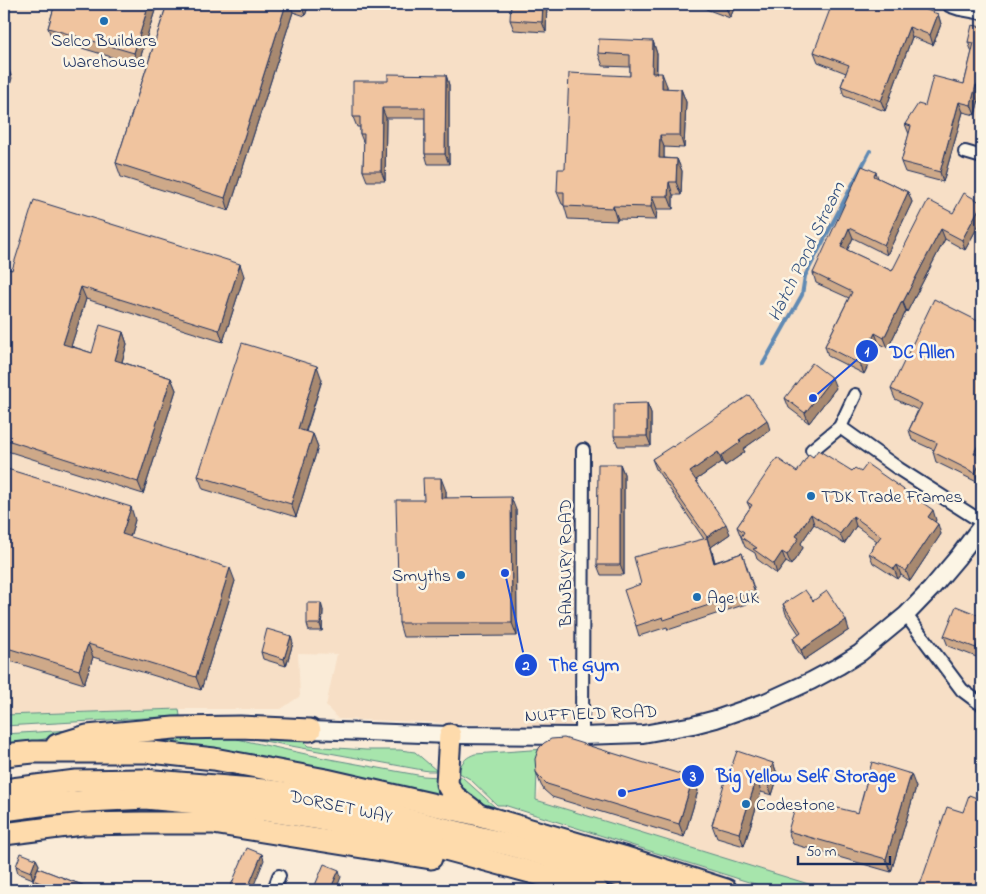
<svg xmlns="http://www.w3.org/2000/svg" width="986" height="894" font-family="'Indie Flower',sans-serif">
  <rect width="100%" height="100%" fill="#faebd7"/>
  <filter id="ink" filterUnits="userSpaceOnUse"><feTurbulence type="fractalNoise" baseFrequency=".02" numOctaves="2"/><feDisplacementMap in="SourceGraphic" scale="10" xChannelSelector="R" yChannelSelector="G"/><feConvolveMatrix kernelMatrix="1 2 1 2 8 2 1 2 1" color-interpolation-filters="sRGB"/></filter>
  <g filter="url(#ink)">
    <!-- built -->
    <polygon fill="#f7dfc6" points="4,4 982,4 982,890 828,890 536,800 540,787 537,771 552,727 338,719 326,706 337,654 298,653 300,696 281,709 179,709 4,715"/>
    <!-- green -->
    <g fill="#a7e5ac" stroke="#618a85">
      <polygon points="179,709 180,716 4,726 4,715"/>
      <polygon points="88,729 9,747 4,747 4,734"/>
      <polygon points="237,734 237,739 324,758 423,776 439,777 447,802 100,740"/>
      <polygon points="282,736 285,740 303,741 308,746 366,750 400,750 415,752 437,771 428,771 242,737"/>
      <path d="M545 749 537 771 536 800 828 890H774L504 805H497L470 779 454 770 460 768C463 760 467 757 475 754Z"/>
      <polygon points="454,776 462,777 495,807 500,809 572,830 647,854 468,802"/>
    </g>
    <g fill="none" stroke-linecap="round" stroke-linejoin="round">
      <!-- stream -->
      <polyline stroke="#608ab4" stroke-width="4" points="763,364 802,295 805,276 870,151"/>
      <defs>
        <g id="minor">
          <polyline points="965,152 982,157"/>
          <polyline points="840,427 899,469 982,522"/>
          <polyline points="812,450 840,427 855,395"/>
          <polyline points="906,615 962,690 978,702 982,704"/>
          <polyline points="582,736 583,450"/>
          <polyline points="274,890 279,876"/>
        </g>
        <g id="tertiary">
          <polyline points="951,4 960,7 982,11"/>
          <polyline points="310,730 450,735 582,736 643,734 693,725 716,719 765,702 811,681 839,666 860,653 906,615 931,589 958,557 982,525"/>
        </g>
        <g id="trunk">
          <polyline points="450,735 447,784 454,796 475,812"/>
          <polyline points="57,745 87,736 174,728 240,727 310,730"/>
          <polyline points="4,755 33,752 151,752 214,759 326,780 479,815 623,857 726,890"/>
          <polyline points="4,790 76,781 143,780 264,790 324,799 506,844 669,890"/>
          <polyline points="4,810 40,805 89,801 145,798 199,803 263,810 320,819 386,833 597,890"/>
          <polyline points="4,834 82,824 142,823 213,823 431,858"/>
        </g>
      </defs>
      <!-- minor casing -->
      <use href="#minor" stroke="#1b2f5e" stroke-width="16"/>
      <!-- tertiary casing -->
      <use href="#tertiary" stroke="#1b2f5e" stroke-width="20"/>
      <!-- trunk casing -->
      <use href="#trunk" stroke="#1b2f5e" stroke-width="25"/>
      <!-- minor -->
      <use href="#minor" stroke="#fcf5e5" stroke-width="12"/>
      <!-- tertiary -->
      <use href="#tertiary" stroke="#fcf5e5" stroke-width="16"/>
      <!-- trunk -->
      <use href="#trunk" stroke="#fedbac" stroke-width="21"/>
    </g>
    <!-- wall -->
    <g fill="#cea989" stroke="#1b2f5e">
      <polygon points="55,4 157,4 138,65 52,39 48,28"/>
      <polygon points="167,4 309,4 305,16 293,12 229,211 121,177 116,163"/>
      <polygon points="547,4 546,32 514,30 510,20"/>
      <polygon points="704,4 736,4 730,18 706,9"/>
      <polygon points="938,14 941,24 933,45 912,37 885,111 844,96 841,86 846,73 818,62 814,52"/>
      <polygon points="982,27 982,96 980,95 975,115 963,112 943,182 905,172 901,162 909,134 905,124 964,84 972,52 968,42"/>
      <polygon points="653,41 657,54 657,73 667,86 667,89 681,89 686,102 684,148 664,147 664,158 677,159 682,171 681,195 673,195 673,209 657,209 656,220 618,219 617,221 568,219 564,205 562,204 557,192 565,169 630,76 630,67 603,66 598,53"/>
      <polygon points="446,75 449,85 449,164 428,164 425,154 425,118 386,118 385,181 367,181 363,171 364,144 360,134 360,127 357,127 353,117"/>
      <polygon points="876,172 878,178 908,192 912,202 887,255 853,238 847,250 892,271 953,213 982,203 982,219 965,250 945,239 907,312 906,311 888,348 879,343 864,374 828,356 825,346 849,298 816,283 813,273"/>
      <polygon points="4,268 12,270 244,276 223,342 86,299 71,346 92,353 123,332 127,344 122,362 171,378 176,390 143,494 4,450"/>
      <polygon points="982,323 981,457 982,457 982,476 979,483 936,462 933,452 934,450 912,440 909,430 918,410 895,399 891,389"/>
      <polygon points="322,380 306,432 313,434 318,447 296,517 203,489 198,476"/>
      <polygon points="836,388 809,423 789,408 785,398"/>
      <polygon points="647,403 651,413 651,446 618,446 614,436"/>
      <polygon points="770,430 743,449 745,452 725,466 722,462 696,480 730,534 711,547 715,562 742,553 758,600 668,630 667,627 639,636 636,626 641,584 704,539 656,469 652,459 673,447"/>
      <polygon points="813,457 852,471 936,520 935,522 941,534 910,581 901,575 898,579 873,563 869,553 877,541 856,526 844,544 814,524 801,543 803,548 791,565 786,562 777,574 757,559 755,553 745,547 737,527 750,508 747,502 797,472"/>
      <polygon points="620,464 624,474 624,575 601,575 597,565"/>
      <polygon points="4,468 135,520 130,537 235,581 201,690 93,657 84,684 4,659"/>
      <polygon points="446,491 446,498 516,510 517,636 403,637 399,623"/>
      <polygon points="813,601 849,630 804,660 796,648 793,638 799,634 786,614 783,604"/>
      <polygon points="323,610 322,631 309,631 307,624"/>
      <polygon points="982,611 982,654 981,653 979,658 948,646 944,636 981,616"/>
      <polygon points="293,643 286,666 263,659 261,652"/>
      <polygon points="773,763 778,776 772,795 761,792 744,846 717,838 712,825 730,771"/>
      <polygon points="536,772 693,778 698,791 684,837 552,797 544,790 541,785"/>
      <polygon points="916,787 891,872 793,844 788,831 836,812 858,813"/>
      <polygon points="36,859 39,865 38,868 95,890 44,890 35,887 33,880 33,879 18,873 16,866"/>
    </g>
    <!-- shaded-wall -->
    <g fill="#a8896f" stroke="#1b2f5e">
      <polygon points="149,4 157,4 138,65 134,53"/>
      <polygon points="286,4 290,4 293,12 229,211 225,198"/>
      <polygon points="301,4 309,4 305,16"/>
      <polygon points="543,4 547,4 546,32 542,22"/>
      <polygon points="728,4 736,4 730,18 726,8"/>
      <polygon points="938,14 941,24 933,45 930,35"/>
      <polygon points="909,27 912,37 885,111 881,101"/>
      <polygon points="653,41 657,54 656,85 652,73"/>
      <polygon points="8,68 12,78 4,105 4,83"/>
      <polygon points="662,73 667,86 666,101 662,88"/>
      <polygon points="446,75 449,85 449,164 445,154"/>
      <polygon points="976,85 980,95 975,115 971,105"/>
      <polygon points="681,89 686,102 684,148 680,135"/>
      <polygon points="959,102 963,112 943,182 940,172"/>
      <polygon points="382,108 386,118 385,181 381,171"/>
      <polygon points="660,135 664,147 664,171 659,158"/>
      <polygon points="677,159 682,171 681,195 676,182"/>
      <polygon points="669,182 673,195 673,209 668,196"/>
      <polygon points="908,192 912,202 887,255 884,245"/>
      <polygon points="652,196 657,209 656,220 651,207"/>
      <polygon points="982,203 982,219 965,250 962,240"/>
      <polygon points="613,206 618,219 617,221 613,208"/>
      <polygon points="849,228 853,238 844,257 841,247"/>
      <polygon points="941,229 945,239 907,312 903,302"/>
      <polygon points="240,264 244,276 223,342 219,330"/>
      <polygon points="81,287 86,299 68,356 63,344"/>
      <polygon points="902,301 906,311 888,348 884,338"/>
      <polygon points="123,332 127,344 119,372 115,360"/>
      <polygon points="875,333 879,343 864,374 860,364"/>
      <polygon points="317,366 322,380 302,442 298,429"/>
      <polygon points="171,378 176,390 143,494 138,482"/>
      <polygon points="832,378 836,388 809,423 805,413"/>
      <polygon points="647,403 651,413 651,446 647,436"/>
      <polygon points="767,420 770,430 743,449 745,452 725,466 721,456 739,440"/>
      <polygon points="313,434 318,447 296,517 291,504"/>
      <polygon points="982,437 982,455 978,463 974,453"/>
      <polygon points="718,452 722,462 693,482 690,472"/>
      <polygon points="982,459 982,476 979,483 975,473"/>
      <polygon points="620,464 624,474 624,575 620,565"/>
      <polygon points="441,478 446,491 446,511 441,498"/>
      <polygon points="511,497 516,510 517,636 512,623"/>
      <polygon points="131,507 135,520 127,547 122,534"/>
      <polygon points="933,510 936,520 931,527 928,517"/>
      <polygon points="811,514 814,524 801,543 803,548 791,565 787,555 796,536"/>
      <polygon points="853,516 856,526 844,544 840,534"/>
      <polygon points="726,524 730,534 711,547 717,573 707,537"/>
      <polygon points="938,524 941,534 910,581 906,571"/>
      <polygon points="782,552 786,562 777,574 774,564"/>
      <polygon points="897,565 901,575 898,579 894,569"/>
      <polygon points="230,568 235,581 201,690 196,677"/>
      <polygon points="321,603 323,610 322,631 320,624"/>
      <polygon points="846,620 849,630 804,660 801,650"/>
      <polygon points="291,636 293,643 286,666 284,659"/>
      <polygon points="978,643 981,653 979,658 976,648"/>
      <polygon points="88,644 93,657 84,684 79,670"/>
      <polygon points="773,763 778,776 772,795 767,782"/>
      <polygon points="911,774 916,787 891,872 886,859"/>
      <polygon points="693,778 698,791 684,837 679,824"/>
      <polygon points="757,778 761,792 744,846 739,833"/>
      <polygon points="262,854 264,860 252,890 247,890"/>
      <polygon points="36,859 39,865 33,879 31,872"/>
      <polygon points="339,870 341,877 336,890 330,890"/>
    </g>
    <!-- building -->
    <g fill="#f0c49f" stroke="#1b2f5e">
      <polygon points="55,4 149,4 134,53 48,28"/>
      <polygon points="167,4 286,4 225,198 116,163"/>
      <polygon points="511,4 543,4 542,22 510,20"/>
      <polygon points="715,4 728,4 726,8"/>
      <polygon points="832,4 910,4 938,14 930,35 909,27 881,101 841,86 849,65 814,52"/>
      <polygon points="972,25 982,27 982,87 976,85 971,105 959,102 940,172 901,162 911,126 905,124 918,104 925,106 933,76 964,84 974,43 968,42"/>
      <polygon points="599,39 653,41 652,73 662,73 662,88 681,89 680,135 660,135 659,158 677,159 676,182 669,182 668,196 652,196 651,207 613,206 613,208 564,206 564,192 557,192 558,169 565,169 569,73 630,76 630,55 598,53"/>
      <polygon points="4,66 8,68 4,83"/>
      <polygon points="388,74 446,75 445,154 425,154 425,108 382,108 381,171 363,171 364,134 360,134 360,117 353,117 353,81 388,81"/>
      <polygon points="862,166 876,172 874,176 908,192 884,245 849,228 841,247 892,271 928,200 953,213 964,193 982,203 962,240 941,229 903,302 902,301 884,338 875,333 860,364 825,346 852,292 813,273"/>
      <polygon points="34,200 240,264 219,330 81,287 63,344 92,353 100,325 123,332 115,360 171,378 138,482 4,439 4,268 12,270"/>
      <polygon points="934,299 982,323 982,394 980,398 982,399 982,437 974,453 982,457 982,459 975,473 933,452 937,443 909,430 922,404 891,389"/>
      <polygon points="242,343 317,366 298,429 313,434 291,504 198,476"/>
      <polygon points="812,363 832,378 805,413 785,398"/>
      <polygon points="749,395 767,420 739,440 741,442 721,456 718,452 690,472 726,524 707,537 652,459 672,446 673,447"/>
      <polygon points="647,403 647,436 614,436 614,404"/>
      <polygon points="818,450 852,471 855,468 861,472 867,464 933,510 928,517 938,524 906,571 897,565 894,569 869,553 881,536 853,516 840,534 811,514 796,536 799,538 787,555 782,552 774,564 753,549 757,548 741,537 744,532 737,527 752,505 747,502 777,458 797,472 809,454 813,457"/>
      <polygon points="598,464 620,464 620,565 597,565"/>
      <polygon points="4,468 131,507 122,534 230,568 196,677 88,644 79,670 4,647"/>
      <polygon points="423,478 441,478 441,498 511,497 512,623 399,623 396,500 424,500"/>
      <polygon points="707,538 714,563 742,553 754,590 664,620 663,617 636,626 624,590 641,584 634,557"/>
      <polygon points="805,590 813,601 827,591 846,620 801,650 793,638 801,632 783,604"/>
      <polygon points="307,603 321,603 320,624 307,624"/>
      <polygon points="956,606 981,616 982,611 982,645 978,643 976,648 944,636"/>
      <polygon points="267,629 291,636 284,659 261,652"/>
      <polygon points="564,738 693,778 679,824 547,784 539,776 536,772 535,759 537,753 539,748 544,743 551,739"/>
      <polygon points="737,751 773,763 767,782 757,778 739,833 712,825 728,771 730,771"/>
      <polygon points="872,762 911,774 886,859 788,831 797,801 836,812 838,808 858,813"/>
      <polygon points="969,795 982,800 982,890 925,890 919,888 947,807 963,812"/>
      <polygon points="247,848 262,854 247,890 229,890"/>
      <polygon points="21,853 36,859 31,872 16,866"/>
      <polygon points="324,864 339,870 330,890 313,890"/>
      <polygon points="38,868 95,890 58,890 33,880"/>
      <polygon points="384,885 397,890 382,890"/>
    </g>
  </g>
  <!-- markers -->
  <g fill="#1f6fb2" stroke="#fcf5e5" stroke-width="2">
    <circle cx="104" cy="21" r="5"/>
    <circle cx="811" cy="496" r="5"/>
    <circle cx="461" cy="575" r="5"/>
    <circle cx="697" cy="597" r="5"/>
    <circle cx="746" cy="804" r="5"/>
  </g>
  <g text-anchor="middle" stroke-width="5" stroke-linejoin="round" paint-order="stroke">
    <!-- poi labels -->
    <g font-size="18" fill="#1b2f5e" stroke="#fcf5e5" text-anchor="start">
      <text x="104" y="46" text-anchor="middle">Selco Builders<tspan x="104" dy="21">Warehouse</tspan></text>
      <text x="821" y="502">TDK Trade Frames</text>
      <text x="451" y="581" text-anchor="end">Smyths</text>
      <text x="707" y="603">Age UK</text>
      <text x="756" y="810">Codestone</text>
    </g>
    <!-- street labels -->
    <g font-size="18" fill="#1b2f5e" stroke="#fcf5e5">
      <text transform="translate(565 563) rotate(-90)" y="6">BANBURY ROAD</text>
      <text transform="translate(591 713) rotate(-2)" y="6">NUFFIELD ROAD</text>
      <text transform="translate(341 806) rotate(12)" y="6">DORSET WAY</text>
    </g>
    <!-- water labels -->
    <g font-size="19" font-style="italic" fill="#385582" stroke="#fcf5e5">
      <text transform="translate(805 251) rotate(-64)" y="7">Hatch Pond Stream</text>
    </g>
  </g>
  <!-- callouts -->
  <path fill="none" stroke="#1d4ed8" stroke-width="2" d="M813 398L867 351M505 573L526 665M622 793L693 776"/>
  <g fill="#1d4ed8" stroke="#fcf5e5" stroke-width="2">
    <circle cx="813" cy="398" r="5"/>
    <circle cx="505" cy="573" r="5"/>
    <circle cx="622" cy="793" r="5"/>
    <circle cx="867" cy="351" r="12"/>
    <circle cx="526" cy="665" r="12"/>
    <circle cx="693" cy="776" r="12"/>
  </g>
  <g font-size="15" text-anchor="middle" font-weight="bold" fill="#fff">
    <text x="867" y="356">1</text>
    <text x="526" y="670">2</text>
    <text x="693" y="781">3</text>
  </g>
  <g font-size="19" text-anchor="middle" font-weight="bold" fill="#1d4ed8" stroke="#fcf5e5" stroke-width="5" stroke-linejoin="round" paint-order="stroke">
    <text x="922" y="358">DC Allen</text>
    <text x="584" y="671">The Gym</text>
    <text x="806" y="782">Big Yellow Self Storage</text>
  </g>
  <!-- margin -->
  <rect width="986" height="894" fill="none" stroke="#fcf5e5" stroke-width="20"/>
  <rect x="10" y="10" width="966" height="874" fill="none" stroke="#1b2f5e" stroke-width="2" filter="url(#ink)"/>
  <!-- scale -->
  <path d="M798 856v8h92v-8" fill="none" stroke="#1b2f5e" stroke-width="2.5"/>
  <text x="806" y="856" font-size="15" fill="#1b2f5e" stroke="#fcf5e5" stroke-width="4" paint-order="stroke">50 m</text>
</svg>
